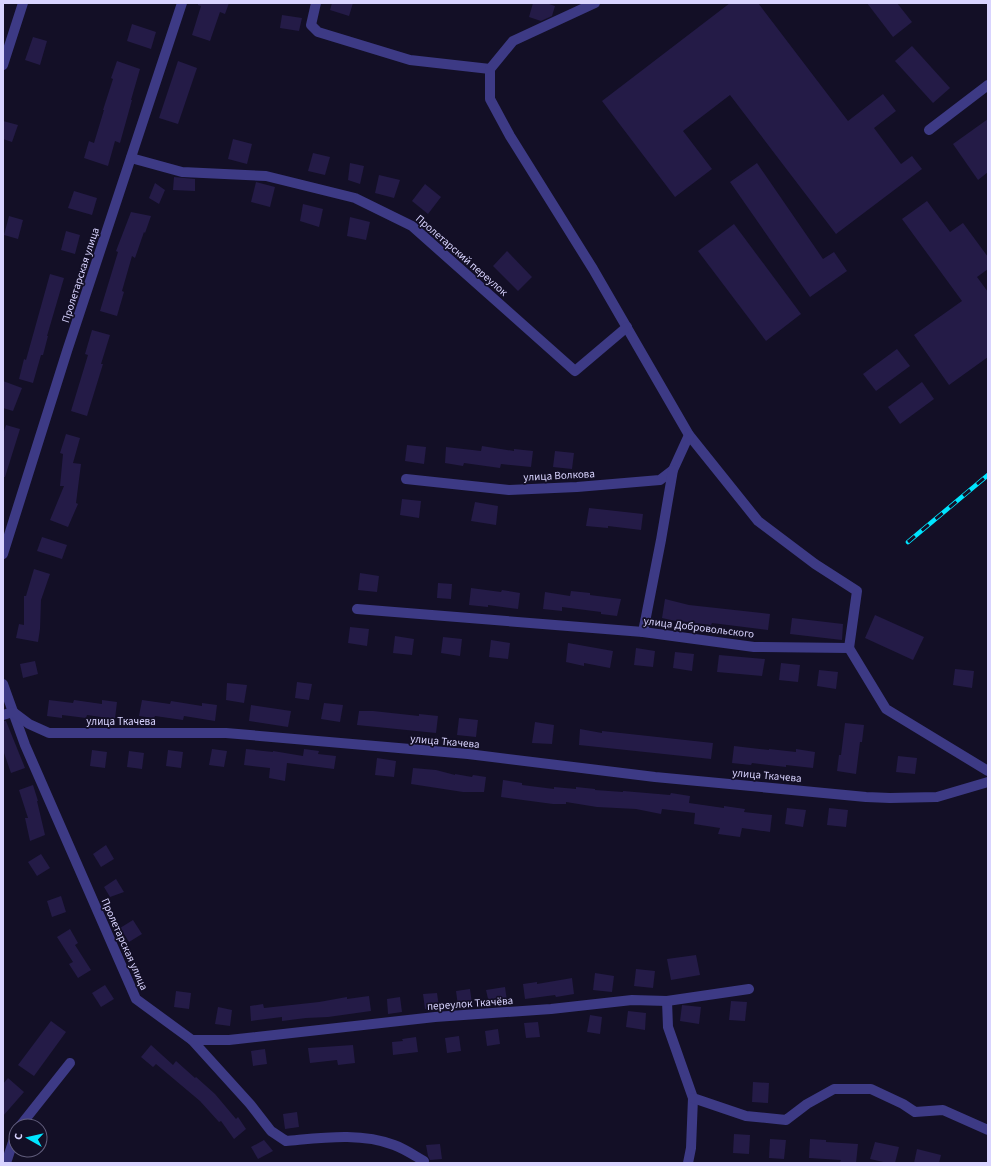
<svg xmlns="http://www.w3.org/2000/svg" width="991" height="1166" font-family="'Source Sans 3',sans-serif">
  <rect width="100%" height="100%" fill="#130f26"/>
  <!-- building -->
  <g fill="#241b47">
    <polygon points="198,3 229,3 225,14 220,12 210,41 192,35 201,6 198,5"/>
    <polygon points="332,3 353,3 349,16 330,10"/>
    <polygon points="533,3 546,3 555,6 552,16 541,21 529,17"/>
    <polygon points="730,3 758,3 848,121 883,94 896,111 874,128 901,164 912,156 922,169 836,234 730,95 683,131 712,169 675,197 602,101"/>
    <polygon points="867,3 897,3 912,22 893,37"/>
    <polygon points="282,15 302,18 299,31 280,28"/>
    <polygon points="132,24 156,32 151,49 127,41"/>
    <polygon points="33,37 47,41 40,65 25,60"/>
    <polygon points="912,46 950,88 933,103 895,61"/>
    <polygon points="117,61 140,69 131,100 132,100 120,143 115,141 108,166 84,158 89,141 94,143 104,110 103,110 113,79 111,78"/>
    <polygon points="178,61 197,68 178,124 159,118"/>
    <polygon points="988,119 988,172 978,180 953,144"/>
    <polygon points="3,121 18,125 12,142 3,139"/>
    <polygon points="233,139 252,144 247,164 228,159"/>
    <polygon points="313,153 330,157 325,175 308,171"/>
    <polygon points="350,163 364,166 360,184 348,180"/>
    <polygon points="757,163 823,259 834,252 847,271 810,297 730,182"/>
    <polygon points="379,175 400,180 394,198 375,193"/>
    <polygon points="174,177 195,179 195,191 173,190"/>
    <polygon points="256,182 275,187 270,207 251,202"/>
    <polygon points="155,183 165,190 159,204 149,198"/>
    <polygon points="425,184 441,197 428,214 412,201"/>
    <polygon points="74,191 97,198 92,215 68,208"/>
    <polygon points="927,201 950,232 963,223 988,257 988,269 977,277 988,292 988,357 949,385 914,335 962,301 902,219"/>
    <polygon points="303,204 323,209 319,227 300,221"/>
    <polygon points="131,212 151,216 145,233 144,232 135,258 132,256 122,291 124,292 117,316 100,311 118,252 116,251"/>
    <polygon points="9,216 23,220 18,239 4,235"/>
    <polygon points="350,217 370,222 366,240 347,236"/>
    <polygon points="734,224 801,314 766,341 698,251"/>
    <polygon points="66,231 80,235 75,254 61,250"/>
    <polygon points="507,251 532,277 518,291 493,266"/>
    <polygon points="50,274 64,278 47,336 48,336 43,355 41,355 33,383 19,379 24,359 26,360"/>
    <polygon points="92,330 110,335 101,364 103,364 87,416 71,411 88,355 85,354"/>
    <polygon points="897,349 910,366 876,391 863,374"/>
    <polygon points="3,381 22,388 13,411 3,408"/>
    <polygon points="922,382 934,399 900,424 888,407"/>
    <polygon points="6,425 20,429 5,477 3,477 3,434"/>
    <polygon points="66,434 80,438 73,463 81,464 76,503 78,504 68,527 50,520 64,486 60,486 63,454 60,453"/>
    <polygon points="407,445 426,447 424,464 405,461"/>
    <polygon points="482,446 514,451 514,449 533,451 531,467 501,464 500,468 464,463 463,466 445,463 446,447 481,451"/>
    <polygon points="555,451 574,453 572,469 553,467"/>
    <polygon points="402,499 421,501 419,518 400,515"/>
    <polygon points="475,502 498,506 496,525 471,521"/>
    <polygon points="589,508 643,514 641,530 608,526 608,528 586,526"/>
    <polygon points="42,537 67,545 62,559 37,551"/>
    <polygon points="34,569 50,574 41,600 40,629 38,642 16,638 19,624 24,625 24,596 26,596"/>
    <polygon points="360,573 379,576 377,592 358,590"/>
    <polygon points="438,583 452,584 451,599 437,598"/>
    <polygon points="471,588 501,592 502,590 520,593 518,609 488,605 488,607 469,605"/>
    <polygon points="571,591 590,593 590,595 621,599 617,616 601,614 601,612 562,607 562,611 543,609 545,592 570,596"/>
    <polygon points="665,599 689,605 770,614 768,630 712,623 711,625 680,621 680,622 662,618"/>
    <polygon points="875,615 924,637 913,660 865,638"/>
    <polygon points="792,618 843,624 842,640 790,634"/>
    <polygon points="350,627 369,629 367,646 348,643"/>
    <polygon points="395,636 414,639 412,655 393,653"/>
    <polygon points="443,637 462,639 460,656 441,653"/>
    <polygon points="491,640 510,643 508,659 489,657"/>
    <polygon points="568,643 613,651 610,668 584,663 584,666 566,662"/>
    <polygon points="636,648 655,651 653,667 634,665"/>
    <polygon points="675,652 694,654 692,671 673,668"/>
    <polygon points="719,655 765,659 762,676 717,672"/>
    <polygon points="35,661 38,674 23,678 20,664"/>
    <polygon points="781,663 800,665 798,682 779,680"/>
    <polygon points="955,669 974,671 972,688 953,685"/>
    <polygon points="819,670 838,672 836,689 817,686"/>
    <polygon points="297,682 312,684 309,700 295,698"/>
    <polygon points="227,683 247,685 244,703 226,700"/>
    <polygon points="49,700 73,703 74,700 102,704 102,700 117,702 115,719 87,715 86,718 62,715 62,718 47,716"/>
    <polygon points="142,700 170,704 171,701 202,706 202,703 217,705 215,721 184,716 183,720 155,716 154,718 139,716"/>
    <polygon points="324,703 343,705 340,722 321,719"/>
    <polygon points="251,705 291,711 288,727 249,721"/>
    <polygon points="359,711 373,711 419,716 419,714 438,716 436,733 357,725"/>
    <polygon points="459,718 478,720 476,737 457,735"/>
    <polygon points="3,721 6,721 25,768 11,773 3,750"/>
    <polygon points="535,722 554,725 552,744 532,743"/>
    <polygon points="845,723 864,725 862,742 860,742 856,774 837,771 839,755 841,755"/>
    <polygon points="580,729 602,733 602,731 713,743 711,759 579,745"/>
    <polygon points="734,746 769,750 769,749 796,752 796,749 815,752 813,768 786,765 786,767 752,763 751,765 732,763"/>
    <polygon points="212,749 227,751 224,767 209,765"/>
    <polygon points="246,749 273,752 273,751 303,756 304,749 319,751 318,754 336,756 334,769 287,763 285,781 269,778 270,768 244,765"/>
    <polygon points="92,750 107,752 105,768 90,766"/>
    <polygon points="168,750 183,752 181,768 166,766"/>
    <polygon points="129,751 144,753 142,769 127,767"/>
    <polygon points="898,756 917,758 915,774 896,772"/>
    <polygon points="377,758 396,761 394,777 375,775"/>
    <polygon points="413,768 436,770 455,775 455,774 472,777 473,775 486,777 484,792 463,792 411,784"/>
    <polygon points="503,780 522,783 522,785 554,789 554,787 576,789 576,787 595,789 595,790 623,792 623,791 670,795 671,793 690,796 689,803 724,808 724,806 745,809 744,812 772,815 770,832 742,828 740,837 718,834 720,828 694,824 695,813 662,809 661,814 636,809 597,807 566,802 566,804 553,804 501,797"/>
    <polygon points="33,785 38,801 37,801 45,835 30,841 25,818 28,818 19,790"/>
    <polygon points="787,808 806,810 803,827 785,824"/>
    <polygon points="829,808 848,810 846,827 827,825"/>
    <polygon points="106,845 114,859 101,867 93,854"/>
    <polygon points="41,854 50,868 37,876 28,862"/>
    <polygon points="116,879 124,892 110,897 104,887"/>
    <polygon points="61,896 66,912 52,917 47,901"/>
    <polygon points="133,920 142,934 129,942 120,928"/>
    <polygon points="70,929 78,943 75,945 91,970 78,978 69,964 73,962 57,937"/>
    <polygon points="696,955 700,975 671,980 667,959"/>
    <polygon points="636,969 655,971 653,988 634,986"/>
    <polygon points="595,973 614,976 612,992 593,990"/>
    <polygon points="572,978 574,994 556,997 555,995 525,999 523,984 537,982 537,984"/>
    <polygon points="105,985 114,999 101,1007 92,993"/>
    <polygon points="505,987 507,1001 489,1003 486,990"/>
    <polygon points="470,989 472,1004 458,1006 456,991"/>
    <polygon points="176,991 191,993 189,1009 174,1007"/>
    <polygon points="437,993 439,1007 425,1009 423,994"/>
    <polygon points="369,996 371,1011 328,1017 306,1018 282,1021 282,1017 251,1021 250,1006 263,1004 264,1008 319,1002 347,997 347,999"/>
    <polygon points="400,997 402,1012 388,1014 387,999"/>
    <polygon points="731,1001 747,1002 745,1021 729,1020"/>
    <polygon points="682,1005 701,1007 699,1024 680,1021"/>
    <polygon points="218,1007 232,1010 230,1026 215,1024"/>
    <polygon points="628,1011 646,1013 645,1030 626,1027"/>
    <polygon points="590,1015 602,1017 600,1034 587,1032"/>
    <polygon points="51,1021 66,1032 34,1076 18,1065"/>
    <polygon points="538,1022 540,1037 526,1038 524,1023"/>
    <polygon points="498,1029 500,1044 487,1046 485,1031"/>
    <polygon points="459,1036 461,1051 447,1053 445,1038"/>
    <polygon points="416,1037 418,1052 393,1055 392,1042 403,1041 402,1039"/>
    <polygon points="151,1045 173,1065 176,1061 195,1078 196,1077 215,1094 236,1119 238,1117 246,1129 234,1139 221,1121 219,1122 200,1101 156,1064 153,1067 141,1057"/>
    <polygon points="353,1045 355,1063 338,1065 337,1060 310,1063 308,1048"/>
    <polygon points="265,1049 267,1064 253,1066 251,1051"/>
    <polygon points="8,1078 24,1092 3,1116 3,1084"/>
    <polygon points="753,1082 769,1083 768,1103 752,1102"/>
    <polygon points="297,1112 299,1127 285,1129 283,1114"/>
    <polygon points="734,1134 750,1135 749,1154 733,1153"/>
    <polygon points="770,1139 786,1140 784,1159 769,1158"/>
    <polygon points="810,1139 826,1140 826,1142 858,1144 856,1163 840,1162 841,1160 809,1158"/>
    <polygon points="264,1140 273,1151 258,1159 251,1147"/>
    <polygon points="875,1142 899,1147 895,1163 888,1163 870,1159"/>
    <polygon points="440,1144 442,1159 430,1160 428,1156 426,1145"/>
    <polygon points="917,1149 941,1155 939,1163 914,1163"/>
  </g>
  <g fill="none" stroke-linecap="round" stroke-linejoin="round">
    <!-- minor -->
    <g stroke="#3d3a85" stroke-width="10">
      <polyline points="316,3 311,25 318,32 410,60 490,69"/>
      <polyline points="595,3 513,41 490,69 490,99 510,136 593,269 689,435 758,521 815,564 857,591 849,648"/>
      <polyline points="3,65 23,3"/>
      <polyline points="929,130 988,85"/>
      <polyline points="131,158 182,172 266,176 355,198 412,226 575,371 627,327"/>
      <polyline points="406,479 509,490 577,487 660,480 673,470 689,435"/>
      <polyline points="3,554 67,351 182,3"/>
      <polyline points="357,609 643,632 754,647 849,648 886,709 988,771"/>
      <polyline points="643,632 661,540 673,470"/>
      <path d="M3 684 25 745 136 999 192 1040 250 1104 271 1131 286 1141C321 1138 360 1132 394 1145 405 1149 415 1156 424 1161"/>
      <polyline points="3,715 13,712 29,724 49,733 226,733 468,754 655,777 866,797 890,798 937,797 988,782"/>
      <polyline points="667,1001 668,1027 693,1098 691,1148 688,1163"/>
      <polyline points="192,1040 229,1040 435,1017 551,1009 632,1000 667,1001 749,989"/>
      <polyline points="693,1098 746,1116 786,1120 807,1104 834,1089 871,1089 903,1104 915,1112 943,1110 988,1130"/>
      <polyline points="20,1126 70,1063"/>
      <polyline points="6,1163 16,1133"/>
    </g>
    <defs>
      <polyline id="rail" points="908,542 988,475"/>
    </defs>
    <!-- rail casing -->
    <use href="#rail" stroke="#00e5ff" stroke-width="4.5"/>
    <!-- rail -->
    <use href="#rail" stroke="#130f26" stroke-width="3" stroke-dasharray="9" stroke-linecap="butt"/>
  </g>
  <g text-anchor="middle" stroke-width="3.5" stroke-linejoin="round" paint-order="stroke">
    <!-- street labels -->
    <g font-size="11" fill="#d9d4ff" stroke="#130f26">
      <text transform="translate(462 255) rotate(41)" y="4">Пролетарский переулок</text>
      <text transform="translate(80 275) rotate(-72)" y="4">Пролетарская улица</text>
      <text transform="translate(559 475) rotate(-3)" y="4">улица Волкова</text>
      <text transform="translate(699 627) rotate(7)" y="4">улица Добровольского</text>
      <text x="121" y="725">улица Ткачева</text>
      <text transform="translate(445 741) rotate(5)" y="4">улица Ткачева</text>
      <text transform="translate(767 775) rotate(5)" y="4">улица Ткачева</text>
      <text transform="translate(125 944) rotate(66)" y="4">Пролетарская улица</text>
      <text transform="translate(470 1003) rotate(-4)" y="4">переулок Ткачёва</text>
    </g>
  </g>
  <!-- border -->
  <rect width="991" height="1166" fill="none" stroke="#d9d4ff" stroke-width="8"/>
  <!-- north arrow -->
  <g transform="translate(28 1138) rotate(278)"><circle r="19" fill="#130f26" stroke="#625e7d"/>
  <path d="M0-3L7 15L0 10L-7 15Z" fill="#00e5ff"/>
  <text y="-6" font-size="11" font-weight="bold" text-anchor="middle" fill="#d9d4ff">С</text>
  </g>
</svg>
